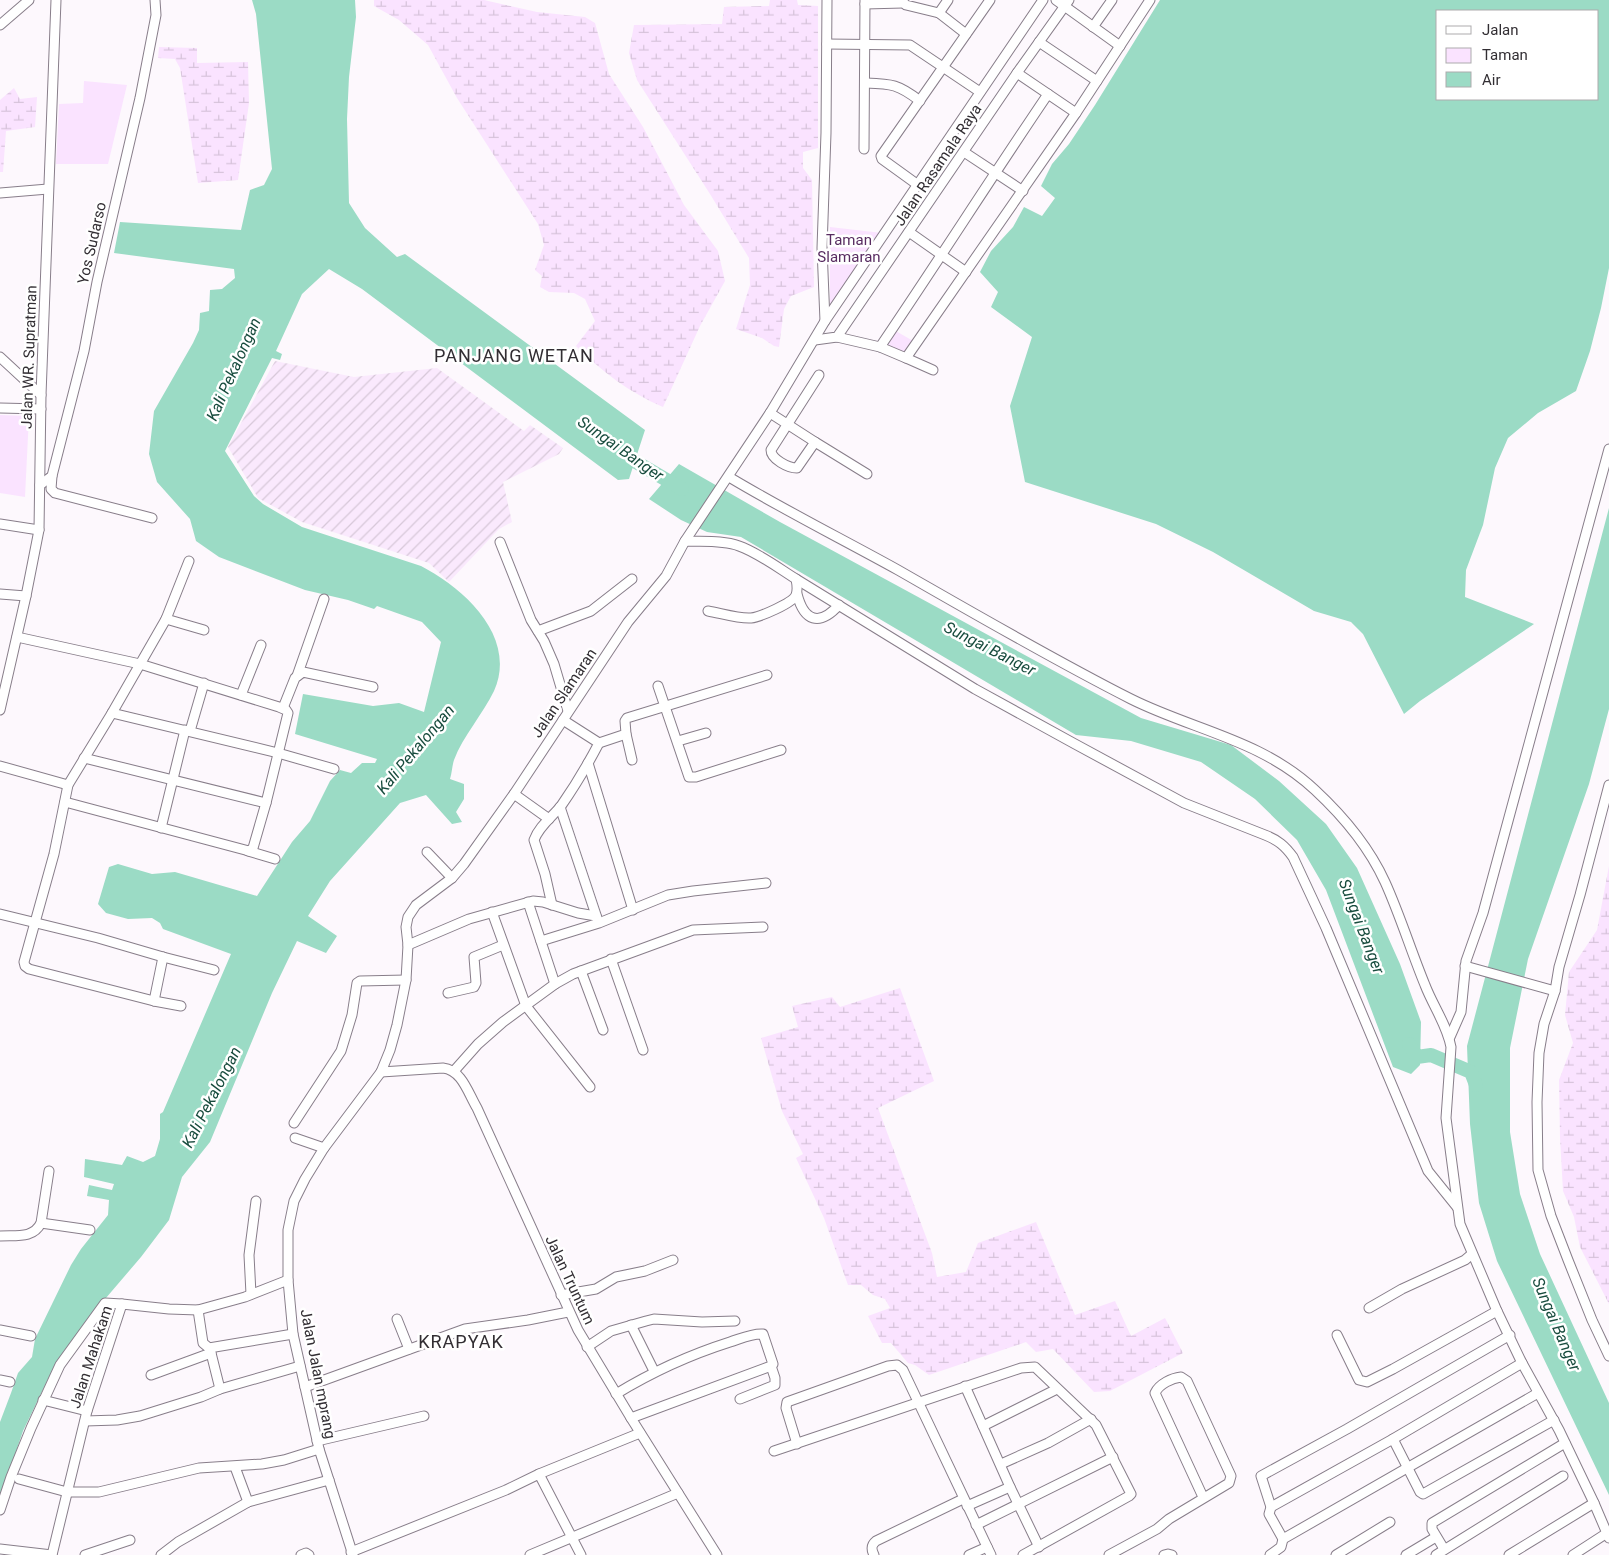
<svg xmlns="http://www.w3.org/2000/svg" width="1609" height="1555" font-family="Roboto,sans-serif">
  <defs>
    <pattern id="industrial-furrows" width="10" height="10" patternUnits="userSpaceOnUse" patternTransform="scale(1.25)"><rect width="10" height="10" fill="#fae9fd"/><path d="M-1 1l2-2M0 10L10 0M9 11l2-2" fill="none" stroke="#d7c8d9"/></pattern>
    <pattern id="wetland-marsh" width="20" height="14" patternUnits="userSpaceOnUse" patternTransform="scale(1.25)"><rect width="20" height="14" fill="#fae3ff"/><path d="M1 5h8M5 5V1M11 12h8M15 12V8" fill="none" stroke="#d7c3db"/></pattern>
  </defs>
  <rect width="100%" height="100%" fill="#fdf8fd"/>
  <!-- industrial -->
  <polygon fill="url(#industrial-furrows)" points="275,361 354,377 437,368 524,431 530,425 563,448 559,454 503,482 512,522 499,529 449,582 429,563 302,522 258,498 228,447"/>
  <!-- green -->
  <g fill="#fae3ff">
    <polygon points="84,81 127,85 108,164 56,164 59,104 83,103"/>
    <polygon points="830,227 882,233 832,308 830,302"/>
    <polygon points="894,330 915,342 909,351 900,353 883,346"/>
    <polygon points="0,415 29,416 25,497 0,493"/>
  </g>
  <!-- wetland -->
  <g fill="url(#wetland-marsh)">
    <path d="M374 0H484L537 12 585 17 595 23 609 74 643 127 684 205 718 251 725 281 700 326 663 407C630 393 601 371 576 346L595 321 585 299 574 293 549 292 540 287 542 276 535 270 544 245 538 224 457 98 428 45 399 20 374 6Z"/>
    <polygon points="770,0 797,0 798,5 818,6 818,148 803,152 803,168 812,180 814,287 791,296 784,309 779,347 774,346 762,338 736,329 750,285 749,258 710,194 637,80 629,53 634,25 722,24 724,7 769,6"/>
    <polygon points="159,47 197,48 197,63 248,62 249,103 238,180 198,183 180,68 175,59 158,58"/>
    <polygon points="14,88 20,99 37,97 35,127 6,131 3,172 0,172 0,100"/>
    <polygon points="1609,866 1609,1304 1580,1247 1574,1217 1563,1191 1560,1138 1559,1080 1573,1043 1565,1015 1569,972 1597,930"/>
    <polygon points="900,988 934,1081 878,1108 932,1253 937,1277 966,1272 978,1243 1036,1222 1075,1315 1115,1301 1131,1336 1165,1318 1183,1353 1110,1391 1094,1392 1053,1349 1036,1352 1026,1342 929,1375 915,1365 908,1363 891,1343 882,1343 868,1316 890,1308 885,1299 873,1295 861,1285 848,1285 824,1218 796,1158 803,1154 782,1111 761,1038 798,1027 792,1006 832,997 840,1007"/>
  </g>
  <!-- water -->
  <g fill="#9bdbc5" fill-rule="evenodd">
    <path d="M252 0H355L356 17 349 77 347 119 349 203 365 228 397 257 405 254 645 430 629 479 618 480 362 289 329 269 302 294 276 351 282 354 280 360 272 358 225 451 254 496 263 504 302 527 421 566C464 588 518 637 494 691 483 714 463 736 454 760 452 766 452 773 450 779L464 784V799L456 812 462 822 452 824 426 795 400 803 330 881 308 916 337 936 326 953 297 941 272 993 210 1142 182 1177 169 1220 141 1257 88 1319 50 1375 23 1431 0 1499V1422L11 1393 18 1373 32 1357 35 1339 71 1265 81 1249 108 1215 109 1200 87 1196 89 1185 112 1190 114 1184 84 1177 85 1159 122 1165 127 1156 143 1162 155 1156 160 1139V1114L163 1112 231 954 163 929 160 923 152 918 128 919 106 913 98 904 109 867 118 864 152 874 175 872 257 896 292 842 310 821 330 781 340 770 351 773 362 763H375L377 759 295 734 303 694 373 706 399 703 424 712 441 642 422 622 377 606 374 609 348 600 305 590 219 557 196 541 190 519 157 482 149 454 154 411 193 343 199 330 200 313 209 311 210 290 222 289 235 278 234 269 114 253 120 222 241 230 250 190 264 185 272 169 256 14Z"/>
    <path d="M1160 0H1609V268L1601 308 1590 351 1576 391 1538 413 1508 438 1495 468 1483 525 1466 570 1465 597 1534 624 1420 701 1404 714 1363 634 1351 622 1314 611 1213 552 1156 524 1025 482 1010 406 1032 337 991 307 998 292 980 272 991 251 1013 227 1024 207 1042 216 1055 198 1041 186 1052 164 1069 144 1095 105ZM1438 11H1598V99H1438Z"/>
    <polygon points="679,464 780,522 1141,718 1231,745 1279,781 1326,824 1357,868 1400,964 1421,1022 1420,1065 1411,1074 1393,1067 1326,890 1297,840 1255,799 1201,762 1131,741 1076,735 741,537 707,532 681,520 649,499"/>
    <polygon points="1609,508 1609,709 1589,784 1528,959 1510,1048 1510,1132 1520,1194 1540,1254 1609,1403 1609,1495 1497,1261 1479,1203 1470,1124 1467,1046"/>
  </g>
  <g fill="none" stroke-linecap="round" stroke-linejoin="round">
    <!-- river -->
    <g stroke="#9bdbc5" stroke-width="14">
      <polyline points="622,451 636,462 682,489"/>
      <polyline points="1409,1044 1417,1057 1431,1055 1471,1072 1476,1085"/>
    </g>
    <defs>
      <g id="minor">
        <polyline points="901,0 906,5 939,13 966,34"/>
        <polyline points="1056,0 1120,46"/>
        <polyline points="865,4 903,3"/>
        <polyline points="939,13 948,0"/>
        <polyline points="0,25 29,0"/>
        <polyline points="1093,27 1112,0"/>
        <polyline points="1039,42 1097,81"/>
        <polyline points="827,44 910,45 980,92"/>
        <polyline points="1017,73 1076,113"/>
        <path d="M865 83C892 84 898 84 920 101"/>
        <polyline points="864,149 865,0"/>
        <polyline points="964,152 1023,191"/>
        <polyline points="918,185 882,159 881,156 990,0"/>
        <polyline points="0,193 48,189"/>
        <polyline points="909,232 966,272"/>
        <polyline points="825,321 822,248 826,133 827,0"/>
        <polyline points="837,337 880,347 906,358 1076,113 1150,0"/>
        <polyline points="815,340 837,337 1017,73 1069,0"/>
        <path d="M880 347C937 263 991 178 1048 94"/>
        <polyline points="0,357 41,395"/>
        <polyline points="906,358 933,370"/>
        <polyline points="0,408 41,409"/>
        <path d="M770 413 815 442 797 468C788 468 771 459 771 450L819 375"/>
        <polyline points="815,442 867,474"/>
        <polyline points="52,476 51,489 55,493 152,518"/>
        <path d="M729 477C784 510 842 539 898 570 975 614 1052 659 1131 699 1193 730 1262 740 1315 790 1343 816 1369 847 1385 882 1400 915 1411 951 1425 985 1433 1006 1447 1025 1451 1047L1446 1118 1460 1224 1497 1311 1522 1363 1559 1430 1594 1503 1609 1538"/>
        <polyline points="40,485 52,476 84,351 97,282 140,98 156,15 155,0"/>
        <polyline points="0,524 39,530"/>
        <path d="M685 541C703 542 722 540 739 546 757 552 780 569 796 579 797 584 798 590 796 595 793 603 760 617 751 618 739 619 720 613 708 611"/>
        <polyline points="500,542 531,620 544,641 554,664 568,711"/>
        <path d="M796 579 975 689 1075 744 1184 803 1265 835C1278 840 1285 846 1293 857L1326 928 1428 1171 1457 1207"/>
        <polyline points="0,594 26,596"/>
        <path d="M797 594C804 621 819 627 839 605"/>
        <polyline points="166,619 204,630"/>
        <polyline points="538,631 591,611 632,579"/>
        <polyline points="17,637 140,664 279,707 286,710 288,713 266,803 253,848 249,851 65,802"/>
        <polyline points="297,676 324,599"/>
        <polyline points="658,686 689,777 696,777 781,750"/>
        <polyline points="241,695 261,645"/>
        <polyline points="283,708 295,678 303,672 373,687"/>
        <polyline points="0,710 26,596 39,530 41,395 56,0"/>
        <polyline points="112,713 278,753 334,769"/>
        <polyline points="190,731 204,683"/>
        <polyline points="626,734 632,760"/>
        <polyline points="678,741 706,733"/>
        <polyline points="599,743 626,734 625,721 627,718 767,675"/>
        <polyline points="84,758 266,803"/>
        <polyline points="588,763 633,910"/>
        <polyline points="0,766 68,785"/>
        <polyline points="514,794 549,819"/>
        <polyline points="560,807 597,918"/>
        <polyline points="161,828 185,730"/>
        <polyline points="248,851 275,859"/>
        <polyline points="427,852 452,878"/>
        <polyline points="528,902 555,984"/>
        <path d="M552 905 545 874 534 840C539 826 552 817 561 806 575 786 588 764 599 743L563 720"/>
        <polyline points="492,912 526,1006 590,1087"/>
        <polyline points="0,914 98,938 163,957 214,970"/>
        <polyline points="541,941 599,923 668,895 693,891 766,883"/>
        <polyline points="408,945 469,919 533,901 543,902 578,913 596,916"/>
        <polyline points="611,959 643,1050"/>
        <polyline points="1465,966 1555,991 1559,967 1580,895 1609,785"/>
        <polyline points="581,971 603,1030"/>
        <polyline points="1555,991 1544,1024 1539,1053 1537,1102 1538,1170 1551,1216 1568,1260 1592,1320 1609,1356"/>
        <polyline points="448,993 474,987 476,983 474,957 503,945"/>
        <polyline points="154,1001 163,957"/>
        <polyline points="181,1006 154,1001 29,969 25,966 24,962 54,854 68,785 112,713 166,619 189,561"/>
        <polyline points="1450,1037 1461,1012 1466,961 1483,913 1609,449"/>
        <polyline points="454,1071 478,1044 503,1022 555,984 573,974 693,930 763,927"/>
        <path d="M381 1072 443 1068C462 1070 468 1093 477 1108L578 1330 631 1418 717 1555"/>
        <polyline points="294,1123 341,1051 352,1015 357,983 360,981 406,980"/>
        <polyline points="295,1138 324,1148"/>
        <polyline points="41,1223 90,1230"/>
        <path d="M0 1236C16 1235 33 1239 41 1223L49 1171"/>
        <polyline points="251,1294 249,1255 256,1201"/>
        <polyline points="561,1295 596,1289 616,1277 645,1271 673,1260"/>
        <polyline points="1369,1308 1402,1289 1465,1260 1472,1254"/>
        <polyline points="198,1310 203,1343 209,1348 211,1353 220,1389"/>
        <polyline points="397,1319 409,1349"/>
        <polyline points="631,1325 654,1371"/>
        <polyline points="0,1330 31,1336"/>
        <polyline points="1337,1335 1359,1380 1367,1382 1393,1369 1497,1311"/>
        <polyline points="587,1347 611,1331 646,1321 654,1319 702,1322 735,1321"/>
        <polyline points="209,1348 293,1334"/>
        <polyline points="151,1375 211,1353"/>
        <polyline points="0,1380 10,1382"/>
        <polyline points="965,1386 1010,1487 1039,1547"/>
        <polyline points="305,1387 465,1329 528,1320 568,1312"/>
        <path d="M616 1394C652 1372 689 1355 730 1342 740 1339 752 1333 763 1334L773 1364 771 1366 631 1418"/>
        <polyline points="740,1399 775,1385 775,1378 771,1366"/>
        <polyline points="43,1400 87,1411"/>
        <polyline points="85,1421 117,1420 140,1416 201,1397 220,1389 300,1366"/>
        <polyline points="983,1426 1057,1389"/>
        <polyline points="1393,1439 1420,1492 1423,1494 1554,1420"/>
        <polyline points="317,1441 424,1416"/>
        <polyline points="797,1444 786,1408 787,1402 888,1366 897,1365 903,1370 991,1555"/>
        <polyline points="774,1451 1021,1368 1035,1367 1096,1425 1131,1494 1129,1496 1023,1555"/>
        <polyline points="1001,1464 1048,1443 1091,1419"/>
        <polyline points="235,1467 248,1502"/>
        <polyline points="539,1474 581,1555"/>
        <polyline points="19,1479 67,1492 99,1492 199,1468 262,1464 284,1460 319,1449"/>
        <polyline points="967,1506 1010,1487"/>
        <polyline points="1271,1507 1393,1439 1522,1363"/>
        <polyline points="0,1510 11,1477 31,1428 60,1365 105,1303 122,1304"/>
        <polyline points="976,1525 1113,1457"/>
        <polyline points="1283,1539 1538,1393"/>
        <polyline points="0,1549 52,1555"/>
        <polyline points="1444,1549 1432,1529 1432,1523 1565,1443"/>
        <polyline points="351,1552 506,1490 539,1474 640,1433"/>
        <polyline points="52,1555 87,1411 122,1304 169,1309 198,1310 245,1297 288,1280"/>
        <polyline points="85,1555 130,1540"/>
        <polyline points="161,1555 178,1542 248,1502 329,1480"/>
        <polyline points="301,1555 306,1553 309,1555"/>
        <polyline points="353,1555 319,1449 293,1334 288,1280 288,1230 294,1201 305,1179 324,1148 381,1072 390,1050 397,1025 406,980 408,945 406,927 408,917 416,905 452,878 464,864 514,794 628,622 666,576 685,541 770,413 825,321 1043,0"/>
        <polyline points="530,1555 678,1493"/>
        <path d="M874 1555C871 1549 871 1545 876 1541L963 1499"/>
        <polyline points="969,1555 987,1547"/>
        <path d="M1109 1555 1157 1529 1169 1519 1229 1483 1231 1476 1187 1381 1181 1377C1172 1378 1159 1384 1155 1393L1203 1497"/>
        <polyline points="1164,1555 1168,1554 1172,1555"/>
        <polyline points="1270,1555 1281,1547 1283,1539 1269,1514 1271,1507 1261,1476 1347,1429 1510,1335"/>
        <polyline points="1336,1555 1390,1522"/>
        <polyline points="1406,1555 1436,1537"/>
        <polyline points="1436,1555 1563,1476"/>
        <polyline points="1509,1555 1594,1503"/>
        <polyline points="1573,1555 1607,1533"/>
      </g>
    </defs>
    <!-- minor casing -->
    <use href="#minor" stroke="#887e8a" stroke-width="11"/>
    <!-- minor -->
    <use href="#minor" stroke="#fff" stroke-width="9"/>
  </g>
  <g text-anchor="middle" stroke-width="5" stroke-linejoin="round" paint-order="stroke">
    <!-- street labels -->
    <g font-size="15" fill="#322e33" stroke="#fff">
      <text transform="translate(938 165) rotate(-56)" y="5">Jalan Rasamala Raya</text>
      <text transform="translate(92 243) rotate(-77)" y="5">Yos Sudarso</text>
      <text transform="translate(29 357) rotate(-88)" y="5">Jalan WR. Supratman</text>
      <text transform="translate(564 693) rotate(-56)" y="5">Jalan Slamaran</text>
      <text transform="translate(570 1280) rotate(65)" y="5">Jalan Truntum</text>
      <text transform="translate(91 1357) rotate(-72)" y="5">Jalan Mahakam</text>
      <text transform="translate(318 1374) rotate(79)" y="5">Jalan Jalan mprang</text>
    </g>
    <!-- park labels -->
    <g font-size="15" fill="#582c61" stroke="#fff">
      <text x="849" y="245">Taman<tspan x="849" dy="17">Slamaran</tspan></text>
    </g>
    <!-- water labels -->
    <g font-size="16" font-style="italic" fill="#184c3e" stroke="#fff">
      <text transform="translate(233 369) rotate(-66)" y="6">Kali Pekalongan</text>
      <text transform="translate(621 448) rotate(35)" y="6">Sungai Banger</text>
      <text transform="translate(990 648) rotate(27)" y="6">Sungai Banger</text>
      <text transform="translate(415 749) rotate(-50)" y="6">Kali Pekalongan</text>
      <text transform="translate(1362 926) rotate(69)" y="6">Sungai Banger</text>
      <text transform="translate(211 1097) rotate(-63)" y="6">Kali Pekalongan</text>
      <text transform="translate(1557 1324) rotate(67)" y="6">Sungai Banger</text>
    </g>
    <!-- quarter labels -->
    <g font-size="18" letter-spacing="1" fill="#322e33" stroke="#fff">
      <text x="514" y="362">PANJANG WETAN</text>
      <text x="461" y="1348">KRAPYAK</text>
    </g>
  </g>
  <!-- legend -->
  <rect x="1436" y="10" width="162" height="90" fill="#ffffff" stroke="#adabad"/>
  <rect x="1446" y="26" width="25" height="8" fill="#ffffff" stroke="#adabad"/>
  <text x="1482" y="35" font-size="15" fill="#322e33">Jalan</text>
  <rect x="1446" y="48" width="25" height="15" fill="#fae3ff" stroke="#adabad"/>
  <text x="1482" y="60" font-size="15" fill="#322e33">Taman</text>
  <rect x="1446" y="72" width="25" height="15" fill="#9bdbc5" stroke="#adabad"/>
  <text x="1482" y="85" font-size="15" fill="#322e33">Air</text>
</svg>
